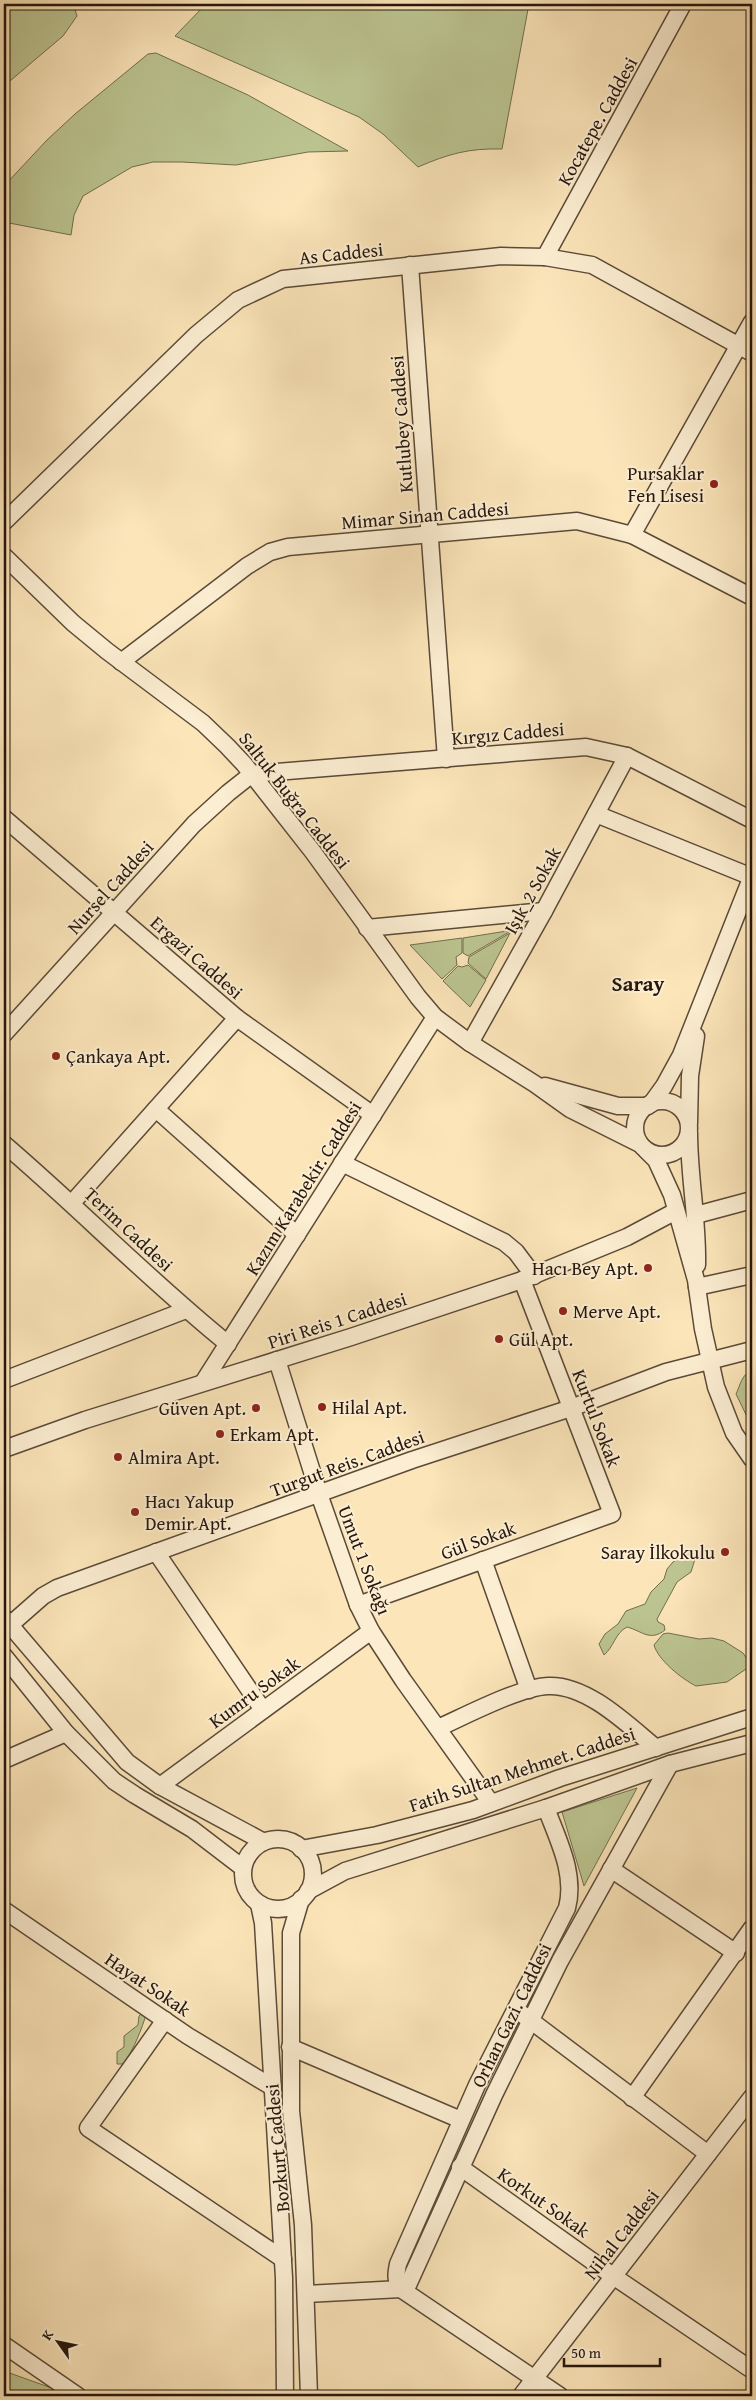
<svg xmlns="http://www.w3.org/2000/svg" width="756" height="2400" font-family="'Gentium Book Plus',serif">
  <rect width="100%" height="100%" fill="#fbe5b9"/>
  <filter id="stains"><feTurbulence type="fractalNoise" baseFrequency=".004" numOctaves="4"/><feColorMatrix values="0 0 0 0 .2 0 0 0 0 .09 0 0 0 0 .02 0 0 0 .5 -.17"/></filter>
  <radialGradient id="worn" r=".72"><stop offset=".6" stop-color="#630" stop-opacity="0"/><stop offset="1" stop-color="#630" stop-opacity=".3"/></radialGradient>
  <!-- green -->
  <g fill="#bcc591" stroke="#716e4f">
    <polygon points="4,4 71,4 74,6 77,16 63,36 4,86"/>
    <path d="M206 4H529L502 149C469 148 448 154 418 167L383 134 359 117 175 36Z"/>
    <polygon points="156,53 248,95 348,151 308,152 236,165 182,162 153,162 132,167 83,196 74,215 71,235 4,222 4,186 47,140 75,114 148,54"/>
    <polygon points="507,931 509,932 468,956 463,953 463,938"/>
    <polygon points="510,933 486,979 468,963 469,957"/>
    <polygon points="462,938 462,953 456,957 457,965 442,979 410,945"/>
    <polygon points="468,965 486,980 470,1007 443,981 458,966 462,967"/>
    <path d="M752 1371V1427L736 1394C740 1386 742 1373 752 1371Z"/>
    <path d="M688 1552 695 1559 691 1572 677 1582 657 1619 658 1622 664 1625 665 1630C650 1642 642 1631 627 1627 615 1633 614 1647 604 1655L599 1644 605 1634 618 1624 626 1611 645 1604 651 1592 664 1579 667 1569 673 1562Z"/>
    <path d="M668 1633 699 1639 712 1638 724 1641 743 1653 749 1662V1667L727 1682 696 1686C682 1679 658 1660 654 1645L663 1634Z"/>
    <polygon points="637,1788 584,1886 562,1812"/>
    <path d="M142 2013 146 2014C144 2024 130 2059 122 2064H117V2052L124 2047V2036L138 2025 139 2016Z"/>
    <polygon points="4,2371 74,2396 4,2396"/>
  </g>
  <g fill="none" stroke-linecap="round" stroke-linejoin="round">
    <defs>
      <g id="minor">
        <polyline points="545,257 683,4"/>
        <polyline points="410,265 446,759"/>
        <polyline points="4,522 196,335 238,300 283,279 501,256 545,257 592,265 752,353"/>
        <polyline points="632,535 752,322"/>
        <polyline points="4,556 73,623 107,651 203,723 227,746 244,764 313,852 418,997 435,1017 470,1043 535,1084 570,1109 640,1144"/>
        <polyline points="121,662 247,566 270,552 288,547 577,521 632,535 752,597"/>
        <polyline points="596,814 752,877"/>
        <polyline points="4,818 237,1018 373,1115"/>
        <polyline points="367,928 544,911"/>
        <polyline points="4,1034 194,824 228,793 252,774 586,747 627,756 752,820"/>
        <polyline points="470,1043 544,911 627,756"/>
        <polyline points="545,1086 618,1106 648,1106"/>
        <circle cx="662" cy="1128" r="27"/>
        <polyline points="651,1104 664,1086 681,1055 752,876"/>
        <polyline points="156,1109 297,1235"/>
        <polyline points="689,1123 690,1076 696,1036"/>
        <path d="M689 1133C689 1177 698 1220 697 1265"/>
        <path d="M4 1144C80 1209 150 1281 228 1344"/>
        <polyline points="646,1150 656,1160 672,1195 696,1280 703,1329 716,1387 734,1433 752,1459"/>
        <polyline points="342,1163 504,1242 516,1252 534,1276"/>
        <polyline points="72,1203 237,1018"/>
        <polyline points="696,1215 752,1200"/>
        <polyline points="697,1287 752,1275"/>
        <polyline points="277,1360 319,1494 358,1605 371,1631 403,1680 491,1803"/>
        <polyline points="4,1380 186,1310"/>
        <polyline points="204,1381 435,1017"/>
        <polyline points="4,1449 85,1420 351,1337 522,1280 627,1237 676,1211"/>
        <polyline points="156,1552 263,1710"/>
        <polyline points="483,1560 529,1690"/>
        <polyline points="358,1605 612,1514 522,1280"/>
        <polyline points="4,1618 127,1762 160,1786 264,1842"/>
        <polyline points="10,1625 43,1596 57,1588 412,1460 571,1408 666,1372 752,1350"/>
        <polyline points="4,1656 66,1733 114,1781 135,1795 192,1829 243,1868"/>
        <path d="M438 1728C465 1716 520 1687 548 1686 587 1684 628 1725 656 1748"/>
        <polyline points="4,1760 66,1733"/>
        <polyline points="160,1786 371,1631"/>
        <path d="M546 1808C558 1840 576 1874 567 1908L477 2085 398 2264C396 2274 395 2280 401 2289L560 2396"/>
        <circle cx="278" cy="1874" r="35"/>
        <polyline points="301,1849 377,1835 473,1810 560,1778 752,1717"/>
        <polyline points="611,1869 736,1953"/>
        <polyline points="308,1891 345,1871 546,1808 670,1764 752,1743"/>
        <polyline points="301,1899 291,1933 291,2111 303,2225 309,2396"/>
        <polyline points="259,1904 263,1923 284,2278 285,2396"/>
        <polyline points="4,1910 188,2036 272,2087"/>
        <polyline points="522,2014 708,2154"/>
        <polyline points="165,2020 88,2128 283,2259"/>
        <polyline points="290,2047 461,2120"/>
        <polyline points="632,2098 752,1928"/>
        <polyline points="460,2167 613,2276 752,2370"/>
        <polyline points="306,2294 401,2289 408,2285 494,2095 560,1961 670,1764"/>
        <polyline points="4,2345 78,2396"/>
        <polyline points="521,2396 752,2097"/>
      </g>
    </defs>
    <!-- minor casing -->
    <use href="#minor" stroke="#5b4a38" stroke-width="19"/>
    <!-- minor -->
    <use href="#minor" stroke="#fceed2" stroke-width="16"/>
  </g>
  <!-- markers -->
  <g fill="#8f2418" stroke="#fceed2" stroke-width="2">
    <circle cx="714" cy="484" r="5"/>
    <circle cx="56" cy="1056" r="5"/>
    <circle cx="648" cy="1268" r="5"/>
    <circle cx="563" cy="1311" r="5"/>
    <circle cx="499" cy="1339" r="5"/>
    <circle cx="322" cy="1407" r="5"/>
    <circle cx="256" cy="1408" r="5"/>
    <circle cx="220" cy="1434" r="5"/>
    <circle cx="118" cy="1457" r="5"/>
    <circle cx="135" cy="1512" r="5"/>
    <circle cx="725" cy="1552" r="5"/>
  </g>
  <g text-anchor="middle" stroke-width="4" stroke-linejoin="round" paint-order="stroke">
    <!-- street labels -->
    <g font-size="19" fill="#26160d" stroke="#fceed2">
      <text transform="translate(597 121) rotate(-61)" y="7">Kocatepe. Caddesi</text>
      <text transform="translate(341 253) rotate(-6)" y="7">As Caddesi</text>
      <text transform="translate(401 424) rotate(-94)" y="7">Kutlubey Caddesi</text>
      <text transform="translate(425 515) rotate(-5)" y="7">Mimar Sinan Caddesi</text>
      <text transform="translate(508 733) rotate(-5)" y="7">Kırgız Caddesi</text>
      <text transform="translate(295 800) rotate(52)" y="7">Saltuk Buğra Caddesi</text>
      <text transform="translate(110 887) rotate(-48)" y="7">Nursel Caddesi</text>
      <text transform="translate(532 890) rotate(-61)" y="7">Işık_2 Sokak</text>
      <text transform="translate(197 957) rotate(41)" y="7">Ergazi Caddesi</text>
      <text transform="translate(303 1188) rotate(-58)" y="7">Kazım Karabekir. Caddesi</text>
      <text transform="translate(129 1229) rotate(43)" y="7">Terim Caddesi</text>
      <text transform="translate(337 1320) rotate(-18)" y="7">Piri Reis 1 Caddesi</text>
      <text transform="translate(597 1418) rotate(69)" y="7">Kurtul Sokak</text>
      <text transform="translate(347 1463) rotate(-20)" y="7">Turgut Reis. Caddesi</text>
      <text transform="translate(478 1540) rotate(-20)" y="7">Gül Sokak</text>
      <text transform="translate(365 1560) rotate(69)" y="7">Umut 1 Sokağı</text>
      <text transform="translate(254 1692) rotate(-36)" y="7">Kumru Sokak</text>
      <text transform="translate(522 1769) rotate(-18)" y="7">Fatih Sultan Mehmet. Caddesi</text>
      <text transform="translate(148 1984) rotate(34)" y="7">Hayat Sokak</text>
      <text transform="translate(511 2015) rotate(-64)" y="7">Orhan Gazi. Caddesi</text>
      <text transform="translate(277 2148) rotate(-95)" y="7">Bozkurt Caddesi</text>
      <text transform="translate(544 2202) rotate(35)" y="7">Korkut Sokak</text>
      <text transform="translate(621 2234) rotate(-52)" y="7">Nihal Caddesi</text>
    </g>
    <!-- poi labels -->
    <g font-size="19" fill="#26160d" stroke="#fceed2" text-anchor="start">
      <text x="704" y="480" text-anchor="end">Pursaklar<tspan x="704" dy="22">Fen Lisesi</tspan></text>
      <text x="66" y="1063">Çankaya Apt.</text>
      <text x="638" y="1275" text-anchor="end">Hacı Bey Apt.</text>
      <text x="573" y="1318">Merve Apt.</text>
      <text x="509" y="1346">Gül Apt.</text>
      <text x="332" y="1414">Hilal Apt.</text>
      <text x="246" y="1415" text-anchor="end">Güven Apt.</text>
      <text x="230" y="1441">Erkam Apt.</text>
      <text x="128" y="1464">Almira Apt.</text>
      <text x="145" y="1508">Hacı Yakup<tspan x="145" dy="22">Demir Apt.</tspan></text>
      <text x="715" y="1559" text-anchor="end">Saray İlkokulu</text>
    </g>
    <!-- quarter labels -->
    <g font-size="21" font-weight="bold" fill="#26160d" stroke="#fceed2">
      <text x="638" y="991">Saray</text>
    </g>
  </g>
  <!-- margin -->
  <rect width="756" height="2400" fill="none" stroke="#fbe5b9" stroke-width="20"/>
  <rect x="5" y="5" width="746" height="2390" fill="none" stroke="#26160d" stroke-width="2.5"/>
  <rect x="10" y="10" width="736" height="2380" fill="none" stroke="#26160d"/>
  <!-- north arrow -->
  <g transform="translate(58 2342) rotate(303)" stroke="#fceed2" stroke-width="4" paint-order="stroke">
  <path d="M0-4L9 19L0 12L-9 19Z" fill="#26160d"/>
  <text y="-8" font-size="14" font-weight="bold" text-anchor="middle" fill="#26160d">K</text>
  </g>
  <!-- scale -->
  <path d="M564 2358v8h96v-8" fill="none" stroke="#26160d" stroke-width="2.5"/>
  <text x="571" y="2358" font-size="15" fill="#26160d" stroke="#fceed2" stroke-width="4" paint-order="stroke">50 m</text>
  <rect width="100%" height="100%" filter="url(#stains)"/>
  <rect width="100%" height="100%" fill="url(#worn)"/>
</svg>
